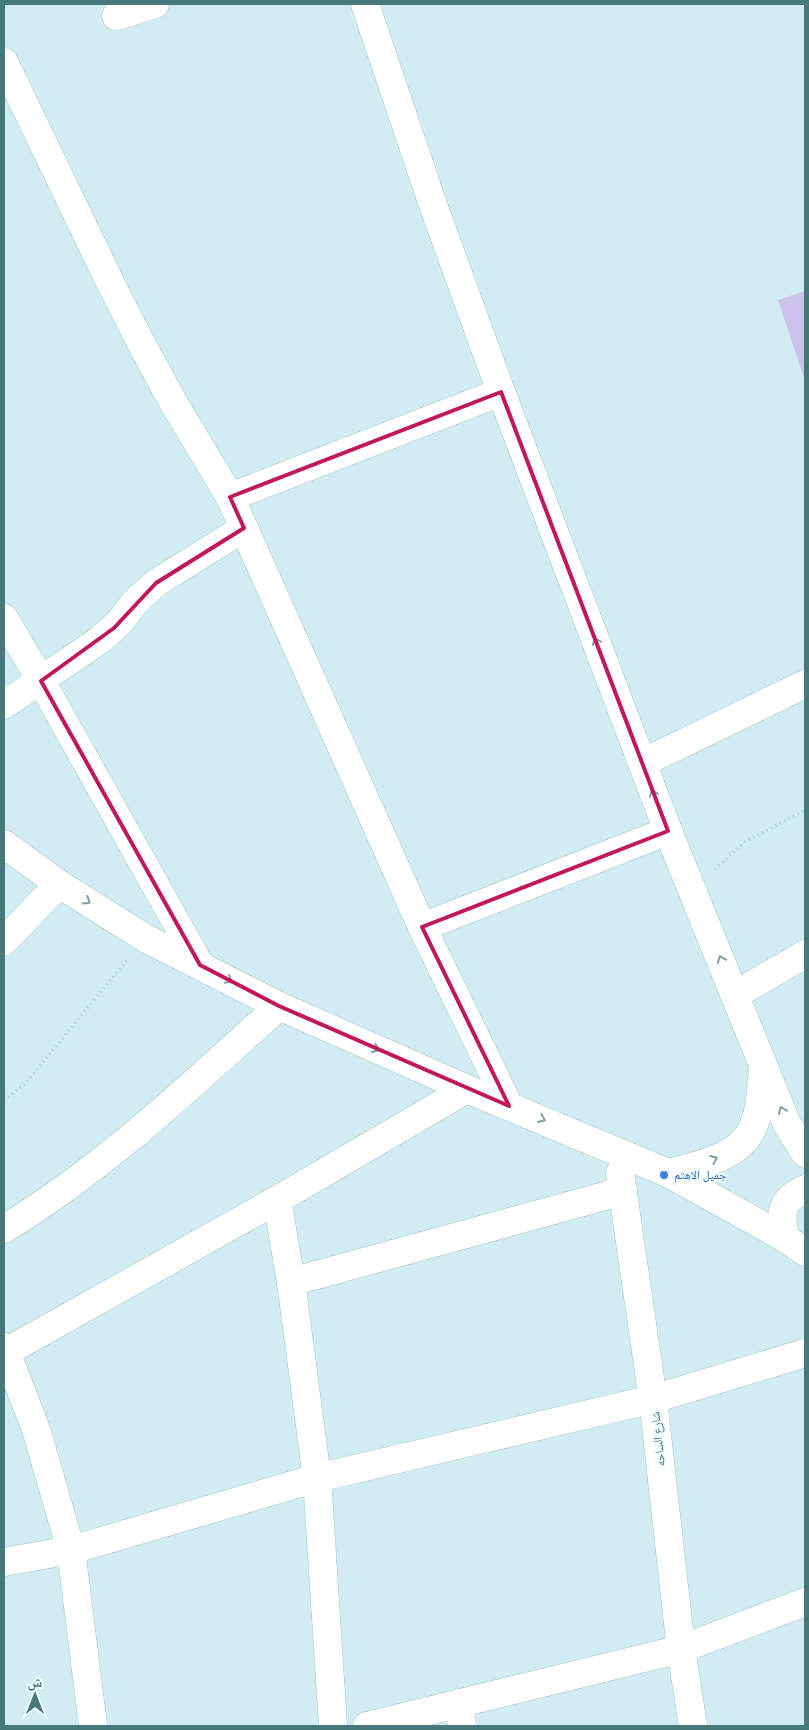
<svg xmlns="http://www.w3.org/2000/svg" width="809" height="1730" font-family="'IBM Plex Sans','Noto Naskh Arabic',sans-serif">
  <rect width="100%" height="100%" fill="#e6f8fe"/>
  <!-- residential -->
  <rect fill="#d1edf3" x="4" y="4" width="801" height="1722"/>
  <!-- green -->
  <polygon fill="#cec3ed" points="805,291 805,381 778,300"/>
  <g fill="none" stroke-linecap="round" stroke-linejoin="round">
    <defs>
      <g id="minor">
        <polyline points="365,4 432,202 501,392 668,831 787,1124 805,1153"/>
        <polyline points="116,16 155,4"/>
        <polyline points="4,62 110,282 140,341 173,402 230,497 422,927 509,1106"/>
        <polyline points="230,497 501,392"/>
        <polyline points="4,618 41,681 200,965"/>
        <polyline points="4,705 100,640 120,622 135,602 156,583 244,528"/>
        <polyline points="642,763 805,684"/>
        <polyline points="4,844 59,884 145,938 279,1006 467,1089 668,1173 785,1238 805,1252"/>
        <polyline points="422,927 668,831"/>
        <polyline points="4,941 59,884"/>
        <polyline points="735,995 805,954"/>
        <polyline points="620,1173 653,1399 681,1649 693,1726"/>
        <path d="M668 1173C693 1167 732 1159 748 1136 761 1117 761 1089 763 1067"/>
        <polyline points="277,1200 291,1282"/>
        <path d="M4 1229C106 1167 190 1086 279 1006"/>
        <path d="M785 1238C780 1213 780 1200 805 1189"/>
        <polyline points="4,1347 36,1429 71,1550 93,1726"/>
        <polyline points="4,1353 277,1200 467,1089"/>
        <polyline points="4,1562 71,1550 317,1478 653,1399 805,1353"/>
        <polyline points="459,1704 462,1726"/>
        <polyline points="333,1726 317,1478 291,1282 623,1191"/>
        <polyline points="367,1726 681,1649 805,1602"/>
      </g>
    </defs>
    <!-- minor casing -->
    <use href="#minor" stroke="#a2c7ca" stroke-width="29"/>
    <!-- path -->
    <g stroke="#9ed9db" stroke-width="3" stroke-dasharray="1 4" stroke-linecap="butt">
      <polyline points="715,869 745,842 805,810"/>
      <polyline points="4,1100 25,1084 127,960"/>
    </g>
    <!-- minor -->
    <use href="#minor" stroke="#fff" stroke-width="28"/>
  </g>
  <!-- one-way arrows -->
  <defs><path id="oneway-chevron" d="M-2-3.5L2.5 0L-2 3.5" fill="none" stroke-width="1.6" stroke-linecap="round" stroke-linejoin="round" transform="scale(1.25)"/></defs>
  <g stroke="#7fa1a2">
    <use href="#oneway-chevron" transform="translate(596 641) rotate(-111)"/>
    <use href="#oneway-chevron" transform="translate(653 793) rotate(-111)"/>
    <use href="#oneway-chevron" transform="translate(87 901) rotate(32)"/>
    <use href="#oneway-chevron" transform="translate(721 959) rotate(-112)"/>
    <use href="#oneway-chevron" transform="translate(229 980) rotate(28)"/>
    <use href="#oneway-chevron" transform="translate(376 1049) rotate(24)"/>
    <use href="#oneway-chevron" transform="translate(782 1110) rotate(-113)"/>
    <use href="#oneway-chevron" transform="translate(542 1119) rotate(23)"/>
    <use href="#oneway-chevron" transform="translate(714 1159) rotate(-24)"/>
  </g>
  <!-- marked area -->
  <path fill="none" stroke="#c2185b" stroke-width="4" stroke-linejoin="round" d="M501 392 668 831 422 927 509 1106 279 1006 200 965 41 681 114 628 156 583 244 528 230 497Z"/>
  <!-- markers -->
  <circle fill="#3f7fe0" stroke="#eefbff" stroke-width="2" cx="664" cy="1175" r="5"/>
  <g text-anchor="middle" stroke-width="4.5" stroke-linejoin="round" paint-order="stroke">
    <!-- shop labels -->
    <g font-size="12" fill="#366cbe" stroke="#eefbff" text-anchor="start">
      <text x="674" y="1179">جميل الاهتم</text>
    </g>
    <!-- street labels -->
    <g font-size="12" fill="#48797a" stroke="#eefbff">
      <text transform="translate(658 1439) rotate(-96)" y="4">شارع الساحه</text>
    </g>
  </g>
  <!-- border -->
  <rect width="809" height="1730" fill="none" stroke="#48797a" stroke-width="10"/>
  <!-- north arrow -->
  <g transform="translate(35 1695)" stroke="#eefbff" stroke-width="4" paint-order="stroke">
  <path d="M0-4L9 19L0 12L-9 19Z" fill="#48797a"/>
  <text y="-8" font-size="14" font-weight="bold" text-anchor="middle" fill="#48797a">ش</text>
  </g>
</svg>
